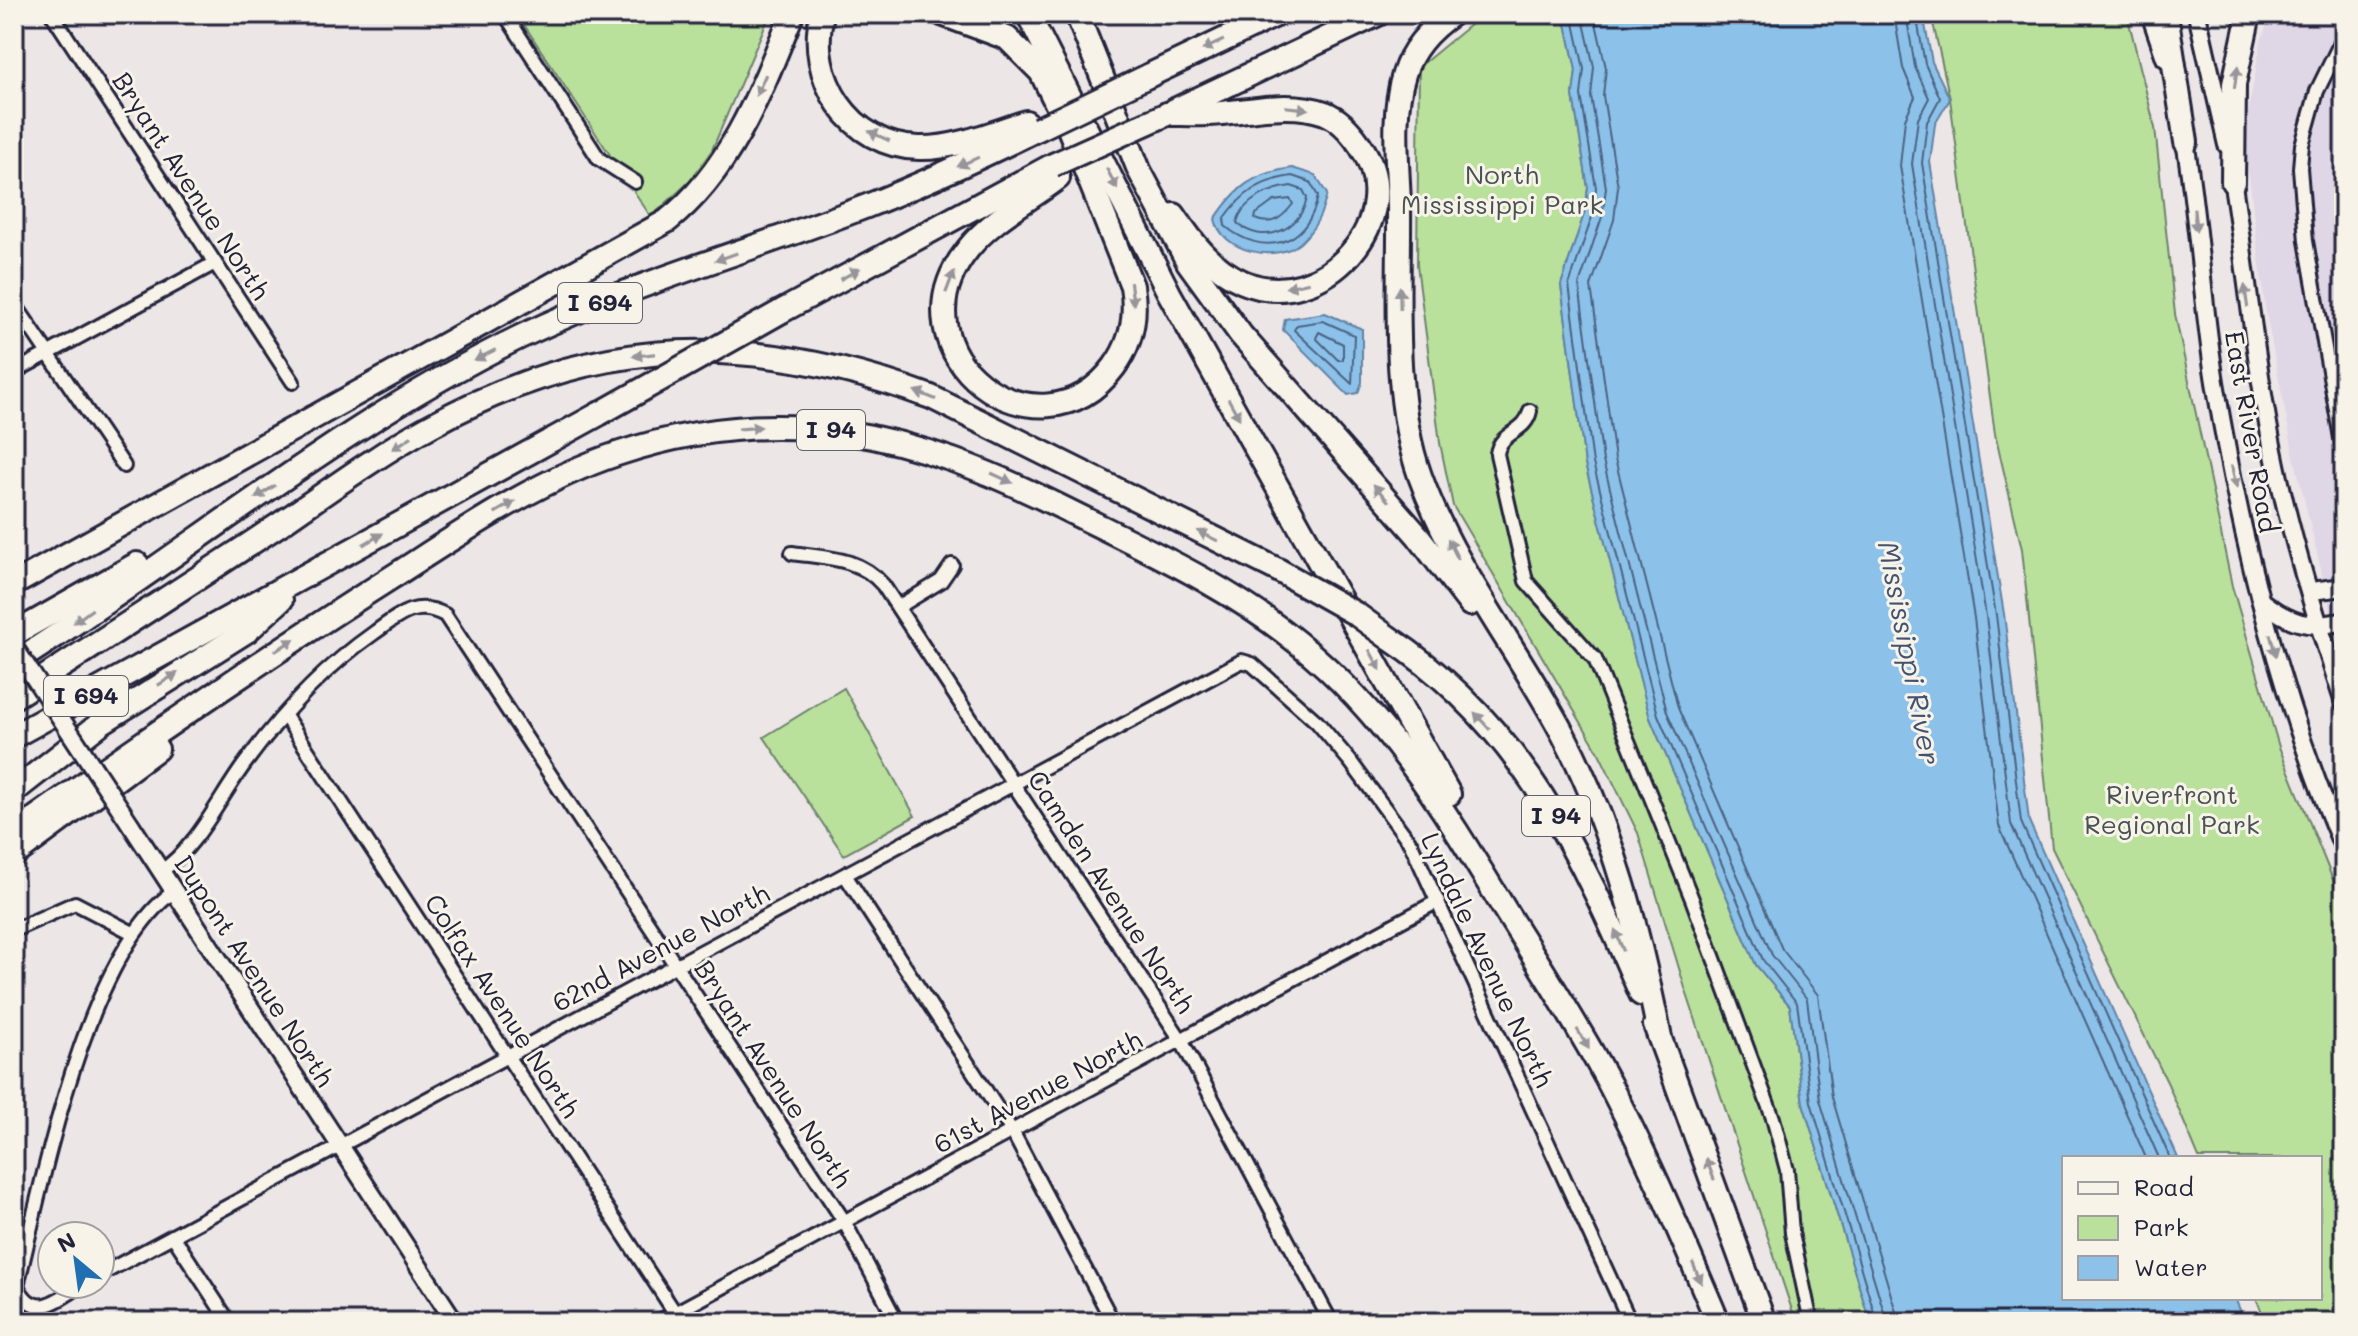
<svg xmlns="http://www.w3.org/2000/svg" width="2358" height="1336" font-family="Mali,sans-serif">
  <rect width="100%" height="100%" fill="#ece6e7"/>
  <filter id="ink" filterUnits="userSpaceOnUse"><feTurbulence type="fractalNoise" baseFrequency=".0125" numOctaves="2"/><feDisplacementMap in="SourceGraphic" scale="16" xChannelSelector="R" yChannelSelector="G"/><feConvolveMatrix kernelMatrix="1 2 1 2 8 2 1 2 1" color-interpolation-filters="sRGB"/></filter>
  <g filter="url(#ink)">
    <!-- built -->
    <polygon fill="#dfd6e6" points="2271,14 2344,14 2344,667 2294,456 2266,313 2244,136 2261,41"/>
    <!-- green -->
    <g fill="#b9e19c" stroke="#6e826c" stroke-width="2">
      <polygon points="517,14 770,14 712,150 690,181 651,217"/>
      <polygon points="1491,14 1564,14 1576,70 1573,95 1588,188 1585,211 1561,285 1585,464 1650,718 1756,965 1790,1006 1803,1103 1870,1322 1796,1322 1685,988 1638,833 1598,751 1453,506 1440,443 1417,265 1419,67 1471,24"/>
      <polygon points="1931,14 2127,14 2155,128 2175,314 2232,586 2279,747 2344,907 2344,1322 2266,1322 2256,1298 2320,1298 2320,1158 2199,1158 2168,1084 2052,848 2022,549 1995,434 1950,99"/>
      <polygon points="844,688 915,816 844,855 764,737"/>
    </g>
    <!-- water -->
    <g fill="#8cc2ea" stroke="#6282a4" stroke-width="2">
      <polygon points="1564,14 1923,14 1932,62 1950,99 1935,124 1930,162 2004,614 2029,821 2178,1158 2064,1158 2064,1298 2235,1298 2245,1322 1870,1322 1803,1103 1790,1006 1756,965 1650,718 1585,464 1561,285 1585,211 1588,188 1573,95 1576,70"/>
      <path d="M1292 168 1315 175 1327 194C1322 214 1316 228 1300 243 1275 264 1221 251 1215 219 1237 186 1253 174 1292 168Z"/>
      <polygon points="1325,313 1362,329 1362,382 1358,393 1348,395 1283,330 1285,319"/>
    </g>
    <g fill="none" stroke-linecap="round" stroke-linejoin="round">
      <!-- shore -->
      <g stroke="#4c6281" stroke-width="2">
        <polyline points="1572,14 1584,69 1581,95 1596,188 1593,214 1569,285 1593,463 1658,715 1763,960 1797,1003 1811,1102 1877,1322"/>
        <polyline points="1582,14 1594,67 1591,96 1606,188 1602,217 1579,285 1603,461 1667,712 1772,955 1807,999 1820,1100 1887,1322"/>
        <polyline points="1594,14 1606,68 1603,96 1618,187 1614,220 1591,286 1615,459 1678,708 1782,949 1818,995 1832,1097 1899,1322"/>
        <polyline points="1894,14 1903,68 1915,97 1905,119 1900,166 1974,618 1999,826 2146,1158"/>
        <polyline points="1906,14 1915,67 1929,98 1918,119 1912,164 1986,616 2011,824 2159,1158"/>
        <polyline points="1916,14 1925,64 1940,98 1927,122 1922,163 1996,615 2021,822 2170,1158"/>
        <path d="M1292 176 1310 182 1318 196C1308 246 1263 258 1225 226L1224 219C1242 193 1261 180 1292 176Z"/>
        <path d="M1291 186 1303 190 1307 198C1300 231 1263 246 1237 223 1242 200 1270 189 1291 186Z"/>
        <path d="M1290 199 1293 204C1283 217 1272 227 1255 219L1256 214 1274 201Z"/>
        <polygon points="1323,321 1354,335 1352,384 1294,330 1297,325"/>
        <polygon points="1319,332 1343,344 1343,360 1338,360 1316,338"/>
      </g>
      <defs>
        <g id="street">
          <polyline points="52,14 293,382"/>
          <polyline points="505,14 599,159 635,182"/>
          <polyline points="2344,36 2317,91 2302,145 2300,168 2306,241 2344,455"/>
          <polyline points="14,303 124,466"/>
          <polyline points="14,372 215,263"/>
          <path d="M1530 411C1526 433 1500 431 1497 454L1526 581 1595 659 1692 899 1773 1118 1787 1170 1792 1233 1811 1322"/>
          <path d="M792 553C826 558 859 557 883 585L1181 1040 1331 1322"/>
          <polyline points="898,607 941,581 952,565"/>
          <polyline points="285,716 681,1322"/>
          <path d="M160 872C198 847 219 798 246 762 282 713 324 668 374 633 398 616 416 599 445 615L844 1221 897 1322"/>
          <polyline points="845,875 1012,1131 1113,1322"/>
          <polyline points="14,930 75,903 133,933"/>
          <polyline points="173,1236 229,1322"/>
          <polyline points="100,1275 1242,661 1252,664 1317,722 1350,761 1411,844 1630,1322"/>
          <path d="M84 1284C57 1299 36 1323 17 1286 43 1180 85 957 173 892"/>
          <polyline points="658,1322 1438,901"/>
        </g>
        <g id="secondary">
          <polyline points="2150,14 2165,58"/>
          <polyline points="2197,14 2227,145"/>
          <path d="M2184 135C2198 216 2202 300 2215 382 2241 541 2280 700 2344 849"/>
          <path d="M2231 172C2246 264 2254 358 2273 450 2290 535 2317 621 2344 703"/>
          <polyline points="2311,591 2344,587"/>
          <path d="M2261 601C2290 623 2309 630 2344 621"/>
          <polyline points="131,825 455,1322"/>
        </g>
        <g id="highway">
          <path d="M822 14C806 77 850 147 919 148 954 149 993 133 1026 122"/>
          <path d="M942 14 1007 38 1041 72 1070 131 1132 286C1137 316 1132 343 1114 367 1039 467 885 353 968 249 992 219 1028 201 1058 178"/>
          <polyline points="1028,14 1169,293 1449,794"/>
          <polyline points="1077,14 1139,170 1188,262 1241,335 1418,536 1470,604"/>
          <path d="M1452 14C1430 29 1412 48 1404 74 1391 115 1398 164 1399 206 1400 291 1391 395 1420 476 1454 570 1517 647 1563 734 1613 829 1639 933 1660 1038"/>
          <polyline points="2166,14 2186,142"/>
          <polyline points="1148,76 1278,14"/>
          <polyline points="1175,110 1378,14"/>
          <path d="M1167 114C1185 114 1204 115 1222 113 1256 110 1291 101 1325 113 1340 119 1351 132 1360 145 1412 218 1322 316 1243 282 1212 269 1192 242 1174 215"/>
          <polyline points="2233,182 2234,84 2249,14"/>
          <polyline points="782,311 1053,165"/>
          <path d="M14 584 667 221C732 170 762 88 792 14"/>
          <polyline points="14,634 137,564"/>
          <path d="M1389 638C1520 724 1582 855 1641 994"/>
          <path d="M14 663C184 556 340 424 522 336 633 283 753 250 867 206 925 183 983 156 1038 129"/>
          <path d="M14 697C104 639 194 581 283 522 331 489 379 454 430 426 598 333 754 332 931 397L1278 570"/>
          <polyline points="14,736 599,414"/>
          <polyline points="14,791 101,723 247,631 281,600"/>
          <path d="M14 833C137 746 261 660 389 579 461 533 535 481 617 454 782 399 913 433 1063 508 1145 549 1227 585 1298 643 1388 715 1446 813 1505 910 1541 968 1578 1025 1610 1085 1650 1162 1684 1242 1718 1322"/>
          <polyline points="14,855 157,749"/>
          <polyline points="1655,1025 1764,1322"/>
        </g>
      </defs>
      <!-- street casing -->
      <use href="#street" stroke="#22223b" stroke-width="18"/>
      <!-- secondary casing -->
      <use href="#secondary" stroke="#22223b" stroke-width="22"/>
      <!-- highway casing -->
      <use href="#highway" stroke="#22223b" stroke-width="28"/>
      <!-- street -->
      <use href="#street" stroke="#f7f3e8" stroke-width="12"/>
      <!-- secondary -->
      <use href="#secondary" stroke="#f7f3e8" stroke-width="16"/>
      <!-- highway -->
      <use href="#highway" stroke="#f7f3e8" stroke-width="22"/>
      <defs>
        <polyline id="secondary-bridge" points="14,647 131,825"/>
        <g id="highway-bridge">
          <polyline points="1038,129 1148,76"/>
          <polyline points="1053,165 1167,114"/>
          <polyline points="599,414 782,311"/>
          <polyline points="1278,570 1356,614 1389,638"/>
        </g>
      </defs>
      <!-- secondary-bridge casing -->
      <use href="#secondary-bridge" stroke="#22223b" stroke-width="22" stroke-linecap="butt"/>
      <!-- highway-bridge casing -->
      <use href="#highway-bridge" stroke="#22223b" stroke-width="28" stroke-linecap="butt"/>
      <!-- secondary-bridge -->
      <use href="#secondary-bridge" stroke="#f7f3e8" stroke-width="16"/>
      <!-- highway-bridge -->
      <use href="#highway-bridge" stroke="#f7f3e8" stroke-width="22"/>
    </g>
    <!-- one-way arrows -->
    <defs><path id="oneway-solid" d="M-6-.8H1V-3.2L6.5 0L1 3.2V.8H-6Z" transform="scale(2)"/></defs>
    <g fill="#97959a">
      <use href="#oneway-solid" transform="translate(1213 45) rotate(155)"/>
      <use href="#oneway-solid" transform="translate(2236 77) rotate(-82)"/>
      <use href="#oneway-solid" transform="translate(761 85) rotate(114)"/>
      <use href="#oneway-solid" transform="translate(1297 108) rotate(6)"/>
      <use href="#oneway-solid" transform="translate(879 136) rotate(-155)"/>
      <use href="#oneway-solid" transform="translate(968 162) rotate(156)"/>
      <use href="#oneway-solid" transform="translate(1112 179) rotate(63)"/>
      <use href="#oneway-solid" transform="translate(2195 220) rotate(84)"/>
      <use href="#oneway-solid" transform="translate(726 257) rotate(160)"/>
      <use href="#oneway-solid" transform="translate(850 274) rotate(-29)"/>
      <use href="#oneway-solid" transform="translate(950 282) rotate(-69)"/>
      <use href="#oneway-solid" transform="translate(1297 285) rotate(167)"/>
      <use href="#oneway-solid" transform="translate(1132 294) rotate(82)"/>
      <use href="#oneway-solid" transform="translate(2246 296) rotate(-98)"/>
      <use href="#oneway-solid" transform="translate(1400 298) rotate(-91)"/>
      <use href="#oneway-solid" transform="translate(485 355) rotate(153)"/>
      <use href="#oneway-solid" transform="translate(644 355) rotate(173)"/>
      <use href="#oneway-solid" transform="translate(925 395) rotate(-158)"/>
      <use href="#oneway-solid" transform="translate(1234 409) rotate(61)"/>
      <use href="#oneway-solid" transform="translate(750 428) rotate(-5)"/>
      <use href="#oneway-solid" transform="translate(402 443) rotate(147)"/>
      <use href="#oneway-solid" transform="translate(2234 477) rotate(78)"/>
      <use href="#oneway-solid" transform="translate(1002 478) rotate(25)"/>
      <use href="#oneway-solid" transform="translate(265 492) rotate(147)"/>
      <use href="#oneway-solid" transform="translate(1381 493) rotate(-131)"/>
      <use href="#oneway-solid" transform="translate(505 507) rotate(-30)"/>
      <use href="#oneway-solid" transform="translate(1208 536) rotate(-153)"/>
      <use href="#oneway-solid" transform="translate(373 539) rotate(-30)"/>
      <use href="#oneway-solid" transform="translate(1453 549) rotate(-117)"/>
      <use href="#oneway-solid" transform="translate(83 616) rotate(144)"/>
      <use href="#oneway-solid" transform="translate(285 645) rotate(-33)"/>
      <use href="#oneway-solid" transform="translate(2273 645) rotate(75)"/>
      <use href="#oneway-solid" transform="translate(1375 660) rotate(61)"/>
      <use href="#oneway-solid" transform="translate(168 679) rotate(-32)"/>
      <use href="#oneway-solid" transform="translate(1482 721) rotate(-132)"/>
      <use href="#oneway-solid" transform="translate(1619 940) rotate(-112)"/>
      <use href="#oneway-solid" transform="translate(1583 1039) rotate(59)"/>
      <use href="#oneway-solid" transform="translate(1710 1169) rotate(-111)"/>
      <use href="#oneway-solid" transform="translate(1697 1273) rotate(67)"/>
    </g>
  </g>
  <g text-anchor="middle" stroke-width="6" stroke-linejoin="round" paint-order="stroke">
    <!-- shield labels -->
    <g fill="#f7f3e8" stroke="#62616f" stroke-width="2">
      <rect x="558" y="283" width="84" height="40" rx="6"/>
      <rect x="797" y="410" width="68" height="40" rx="6"/>
      <rect x="44" y="676" width="84" height="40" rx="6"/>
      <rect x="1522" y="796" width="68" height="40" rx="6"/>
    </g>
    <g font-size="24" font-weight="bold" fill="#22223b">
      <text x="600" y="311">I 694</text>
      <text x="831" y="438">I 94</text>
      <text x="86" y="704">I 694</text>
      <text x="1556" y="824">I 94</text>
    </g>
    <!-- park labels -->
    <g font-size="26" fill="#485253" stroke="#f7f3e8">
      <text x="1502" y="184">North<tspan x="1502" dy="30">Mississippi Park</tspan></text>
      <text x="2172" y="804">Riverfront<tspan x="2172" dy="30">Regional Park</tspan></text>
    </g>
    <!-- street labels -->
    <g font-size="26" fill="#22223b" stroke="#f7f3e8">
      <text transform="translate(191 186) rotate(57)" y="9">Bryant Avenue North</text>
      <text transform="translate(2251 432) rotate(80)" y="9">East River Road</text>
      <text transform="translate(1111 892) rotate(57)" y="9">Camden Avenue North</text>
      <text transform="translate(661 948) rotate(-28)" y="9">62nd Avenue North</text>
      <text transform="translate(1487 960) rotate(65)" y="9">Lyndale Avenue North</text>
      <text transform="translate(254 971) rotate(57)" y="9">Dupont Avenue North</text>
      <text transform="translate(502 1006) rotate(57)" y="9">Colfax Avenue North</text>
      <text transform="translate(773 1074) rotate(57)" y="9">Bryant Avenue North</text>
      <text transform="translate(1038 1092) rotate(-28)" y="9">61st Avenue North</text>
    </g>
    <!-- water labels -->
    <g font-size="28" font-style="italic" fill="#425270" stroke="#f7f3e8">
      <text transform="translate(1909 653) rotate(79)" y="10">Mississippi River</text>
    </g>
  </g>
  <!-- margin -->
  <rect width="2358" height="1336" fill="none" stroke="#f7f3e8" stroke-width="48"/>
  <rect x="24" y="24" width="2310" height="1288" fill="none" stroke="#22223b" stroke-width="3" filter="url(#ink)"/>
  <!-- legend -->
  <rect x="2062" y="1156" width="260" height="144" fill="#f7f3e8" stroke="#a29fa3" stroke-width="2"/>
  <rect x="2078" y="1182" width="40" height="12" fill="#f7f3e8" stroke="#a29fa3" stroke-width="2"/>
  <text x="2134" y="1196" font-size="24" fill="#22223b">Road</text>
  <rect x="2078" y="1216" width="40" height="24" fill="#b9e19c" stroke="#a29fa3" stroke-width="2"/>
  <text x="2134" y="1236" font-size="24" fill="#22223b">Park</text>
  <rect x="2078" y="1256" width="40" height="24" fill="#8cc2ea" stroke="#a29fa3" stroke-width="2"/>
  <text x="2134" y="1276" font-size="24" fill="#22223b">Water</text>
  <!-- north arrow -->
  <g transform="translate(76 1260) rotate(331)"><circle r="38" fill="#f7f3e8" stroke="#a29fa3" stroke-width="2"/>
  <path d="M0-6L14 30L0 20L-14 30Z" fill="#1f6fb2"/>
  <text y="-12" font-size="22" font-weight="bold" text-anchor="middle" fill="#22223b">N</text>
  </g>
</svg>
